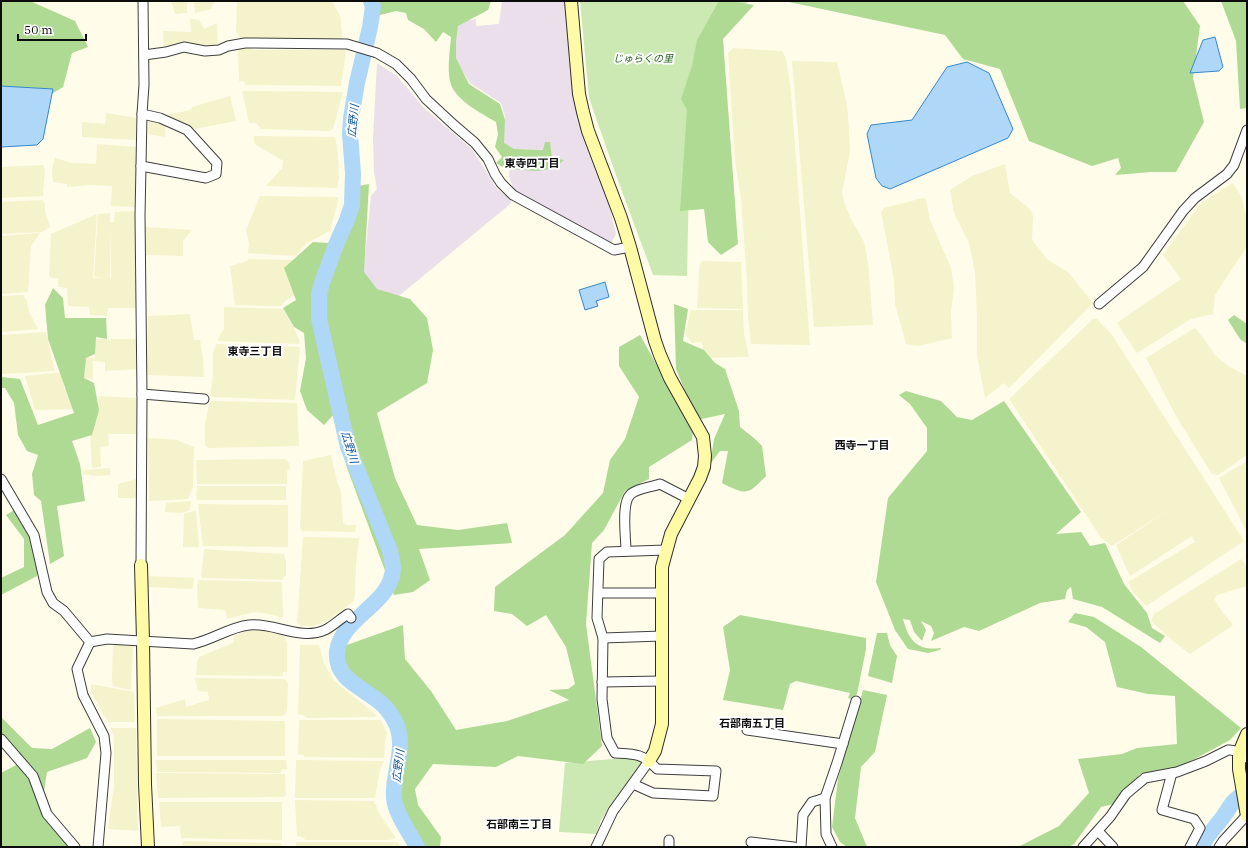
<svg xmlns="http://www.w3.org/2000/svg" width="1248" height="848" font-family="'IBM Plex Serif','Noto Sans JP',serif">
  <rect width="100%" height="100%" fill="#fffcea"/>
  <!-- industrial -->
  <g fill="#eadfeb">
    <polygon points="502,1 566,1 602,176 616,234 611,243 515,193 509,176 510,165 550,150 512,149 502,144 505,116 501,103 470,83 455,59 455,33 461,21 476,19 476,26 499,24"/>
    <polygon points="377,63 397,76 424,108 472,149 497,189 512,200 509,205 394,300 380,293 363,275 371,196 377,189 374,172 373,139"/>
  </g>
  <!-- farmland -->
  <g fill="#f5f3cb">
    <polygon points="171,1 192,1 187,3 187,13 175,14"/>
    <polygon points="194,1 215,1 211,9 195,13"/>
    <polygon points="237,1 332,1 340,16 343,40 240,38 236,32"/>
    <polygon points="190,19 199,20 204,29 217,23 218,47 164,49 163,31 191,32"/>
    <polygon points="238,48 248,48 255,50 344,50 346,52 341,86 245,85 244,81 239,81"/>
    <polygon points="733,48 782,51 786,58 791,92 810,345 751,344 748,318 747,281 741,199 735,161 728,53"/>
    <polygon points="792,61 837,62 847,105 849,128 850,152 842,192 844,202 850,217 864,242 868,262 873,325 814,327"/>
    <polygon points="242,91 343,92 333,129 330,131 261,129 256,123 249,123"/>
    <polygon points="230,96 236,121 194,129 161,116 191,110 192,107"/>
    <polygon points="106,113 138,118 136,140 82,137 82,122 105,124"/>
    <polygon points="149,119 166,122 165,137 148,134"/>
    <polygon points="254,136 335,137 338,154 339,178 337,188 266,186 282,168 283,161 279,158 256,145 254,142"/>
    <polygon points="97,144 136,147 136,207 111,206 112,186 92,185 67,187 67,184 53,182 52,170 55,158 72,163 96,164"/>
    <polygon points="1005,164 1010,193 1030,209 1033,216 1032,240 1048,260 1069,273 1093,303 1009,388 1004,383 985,398 977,356 977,317 975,272 969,243 954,213 950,190 972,176"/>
    <polygon points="43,165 45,170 43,196 1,198 1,167"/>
    <polygon points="1233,183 1241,196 1246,215 1246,248 1215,295 1213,314 1191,319 1137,353 1117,323 1181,279 1163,255 1201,203"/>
    <polygon points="260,196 338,197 337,205 330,231 307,243 295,256 248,253 249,244 246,230"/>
    <polygon points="923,198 926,200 930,220 951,268 954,288 951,313 952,338 918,346 906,344 895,304 894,279 881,212 884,208"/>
    <polygon points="42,200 45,204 45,211 50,227 42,232 1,234 1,202"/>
    <polygon points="135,211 138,308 108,308 107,316 90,315 89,307 68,306 67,288 58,287 58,279 49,277 51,234 97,214 93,278 105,278 94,277 98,214 110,213 110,278 111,278 110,223 114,222 115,212"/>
    <polygon points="145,227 192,230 183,241 183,256 145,255"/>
    <polygon points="40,233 31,246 28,292 1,294 1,236"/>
    <polygon points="248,259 294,260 300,292 285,301 281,306 235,305 230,266 247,261"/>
    <polygon points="703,261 741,262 743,309 697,308 699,272 700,263"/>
    <polygon points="23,295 27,301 29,312 38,329 1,332 1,296"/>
    <polygon points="224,307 283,309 295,330 300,342 298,344 218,341 218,339 224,329"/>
    <polygon points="691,310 743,310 744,334 749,357 704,358 702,342 692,343 685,334"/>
    <polygon points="190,314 194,340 200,340 203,358 204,377 146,375 148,316"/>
    <polygon points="1093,319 1097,319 1112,335 1244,541 1146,606 1132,591 1128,582 1195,542 1192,536 1130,576 1116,545 1176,505 1112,546 1102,539 1009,399"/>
    <polygon points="1195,328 1204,339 1215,355 1228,366 1247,376 1247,455 1218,475 1212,474 1176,416 1146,358"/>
    <polygon points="46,332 55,371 1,374 1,335"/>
    <polygon points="94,339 137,339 137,369 105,371 105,362 93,361 93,379 82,378 85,357 95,358"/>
    <polygon points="216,344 300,347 295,400 212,397 210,395 213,376 213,353"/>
    <polygon points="63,372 64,389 75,388 76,409 35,410 25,376"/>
    <polygon points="99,396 137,398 136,434 108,434 109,446 100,447 101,467 92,468 90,434 98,410"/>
    <polygon points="210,401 297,403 299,446 208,448 205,445 205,424"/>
    <polygon points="148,438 177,440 194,447 193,487 188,499 149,501"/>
    <polygon points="331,455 337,481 341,492 343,523 346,525 356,525 355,532 302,531 300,527 303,461"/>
    <polygon points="285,459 289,463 290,469 287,471 287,484 197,484 196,460"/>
    <polygon points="1247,461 1247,532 1219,478"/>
    <polygon points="110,468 110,475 97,476 83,474 84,470"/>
    <polygon points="136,479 136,498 118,498 118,484"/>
    <polygon points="197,486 286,486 286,500 197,500 196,495"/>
    <polygon points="191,501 190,510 181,513 165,512 166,503"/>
    <polygon points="198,504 288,505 288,547 203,546"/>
    <polygon points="196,511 199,547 183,547 184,513"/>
    <polygon points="303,537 359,538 356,566 355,593 354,601 327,621 314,626 300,626 297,622"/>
    <polygon points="204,549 284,554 286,561 286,576 283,577 282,580 201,578"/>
    <polygon points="1241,559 1247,567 1247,586 1217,595 1214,599 1223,613 1233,625 1190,654 1173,641 1151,621 1154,614"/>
    <polygon points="149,576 194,578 193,589 148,587"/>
    <polygon points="199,580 282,582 283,618 265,613 253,612 227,619 225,610 198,608 197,585"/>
    <polygon points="252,629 261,630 284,636 287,643 287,672 283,672 283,676 196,675 197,662 199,657 233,643 234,636"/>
    <polygon points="113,642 133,645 131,690 113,686 112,680"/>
    <polygon points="300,645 319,645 324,663 333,679 340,686 373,712 376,715 375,717 307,718 303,715 298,714"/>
    <polygon points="195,678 285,679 288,683 287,711 283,716 157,716 156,708 185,699 186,707 209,700 208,692 198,691"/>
    <polygon points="91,684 134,692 135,722 108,722 91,692"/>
    <polygon points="157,719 285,721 285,756 157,756"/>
    <polygon points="299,720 381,720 387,733 385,740 384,758 304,757 304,755 298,754"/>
    <polygon points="111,728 136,728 138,831 108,829 114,786 114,738"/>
    <polygon points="156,760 286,760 287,769 281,770 281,773 157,772"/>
    <polygon points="296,760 384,761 380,770 375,798 295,798"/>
    <polygon points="156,773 285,774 286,795 283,797 158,798"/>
    <polygon points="295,800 374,801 379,813 396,838 389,840 305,840 304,838 297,836"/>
    <polygon points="159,802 282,802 282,840 181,838 180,826 161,827"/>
    <polygon points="183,841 281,843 282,847 182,847"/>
    <polygon points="296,842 398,842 400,847 296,847"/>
  </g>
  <!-- green -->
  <g fill="#cce9b4">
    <polygon points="580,1 751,1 730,11 691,90 687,276 653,275 616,175 589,98"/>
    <polygon points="636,757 643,762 601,820 596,834 559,832 565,763"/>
  </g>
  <!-- forest -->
  <g fill="#afda93">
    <polygon points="4,1 30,1 75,21 88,47 72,53 63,87 47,97 1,92 1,3"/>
    <path d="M374 1H491L488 10 458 26 456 41V58L469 84 500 104 505 120 504 143 514 149 543 150 545 142H550L552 158 564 160 555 168 538 171 506 169 496 163 502 157 495 147 498 134 496 122C481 113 453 99 450 81 447 67 450 51 451 37L443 32 436 42 424 29 408 20 406 13 396 11 376 16Z"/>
    <polygon points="719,1 730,1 754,5 723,39 738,244 721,255 708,242 704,209 680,211 687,110 681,99 692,66 697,40"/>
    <polygon points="784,1 1183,1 1200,26 1193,78 1204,122 1176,172 1151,172 1115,175 1121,168 1118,158 1092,166 1029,141 1000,69 963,59 945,35"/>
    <polygon points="1221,1 1247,1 1247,108 1240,109 1236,41"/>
    <polygon points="369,184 364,272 377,289 410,299 427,318 433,350 427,383 377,413 395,478 417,525 458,530 507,523 512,543 419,549 430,580 413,592 394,595 346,465 337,411 324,425 307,410 300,391 306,358 304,333 294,327 283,308 296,300 284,268 313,242 329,243 346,212 347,188"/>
    <polygon points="53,288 63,298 65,318 106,318 107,339 96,337 95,354 86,358 84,378 94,383 99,410 92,435 72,441 80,464 85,501 57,506 64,556 50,564 41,501 34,495 32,474 38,455 27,451 18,435 14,403 5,388 1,388 1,377 20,379 38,425 74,413 48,339 45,305"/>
    <path d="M674 304 688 309 683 341 704 350 715 363 725 369 739 411 740 427 754 438 762 446 766 476C747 496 746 495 722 483L728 451H720L710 464 714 439 725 414 697 420 676 369Z"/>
    <polygon points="1234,315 1247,324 1247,344 1240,339 1228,320"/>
    <polygon points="640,335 693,430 692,440 649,467 649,479 625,491 604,530 592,543 586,624 602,746 583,764 518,756 496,767 433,764 415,789 418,805 441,837 440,847 421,847 402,811 399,793 406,732 391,707 356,678 345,667 344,646 403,625 405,659 431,691 456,730 507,721 569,700 549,690 568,689 575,684 566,647 546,615 527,626 512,614 494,611 495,587 565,535 603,493 610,460 625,439 639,397 619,366 619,347"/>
    <path d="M906 391 941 401 957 417 972 420 1004 401 1081 512 1056 534 1081 532 1090 546 1105 543 1124 584 1147 613 1152 628 1165 636 1160 643 1102 607 1073 599 1071 587 1067 590 1065 599 1040 603 979 631 964 627 931 641 934 633 931 626 921 621 926 630 922 641 914 632 910 620 903 619C909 641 917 651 941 648L940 650 928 653 908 649 895 630 876 582 888 498 927 451V428L910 404 899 395Z"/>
    <polygon points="16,509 37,534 37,576 1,595 1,578 24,567 24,539 6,515"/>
    <polygon points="1075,613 1094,617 1141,647 1241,728 1230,740 1178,768 1140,774 1118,803 1101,807 1074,844 1069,847 1018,847 1059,826 1089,793 1078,759 1122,754 1137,748 1177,744 1175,696 1148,694 1117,687 1105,642 1086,627 1068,622"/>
    <polygon points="740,615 866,638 866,649 857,694 851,699 848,698 850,693 796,681 790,684 783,710 723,700 730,670 723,627"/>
    <polygon points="877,633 887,633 890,645 897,656 892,683 868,676"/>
    <polygon points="863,690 887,695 875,752 861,767 855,818 867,847 847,847 840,842 832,827 838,779"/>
    <polygon points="1,717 32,748 52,749 90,728 96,742 87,758 47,772 41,811 72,847 1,847 1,773 18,764 17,752 1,734"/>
  </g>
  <!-- water -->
  <g fill="#afd7f7" stroke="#3588ce">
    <polygon points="1215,37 1223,67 1219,71 1190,73 1203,40"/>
    <polygon points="967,62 989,73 1013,129 1008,138 890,189 882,186 876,178 867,134 871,125 912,120 947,67"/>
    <polygon points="1,86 53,89 43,139 37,145 1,147"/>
    <polygon points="605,282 609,297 596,301 598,306 585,310 579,290"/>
  </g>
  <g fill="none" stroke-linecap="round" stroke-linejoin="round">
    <!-- river -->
    <g stroke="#afd7f7" stroke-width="16">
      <path d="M371 1 373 7 370 27 357 83 351 118 350 134 353 173 352 205 347 220 337 242 322 283 319 295V319L348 447 390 551C391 557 393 563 393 569 391 605 341 617 337 652 334 681 368 689 384 706 389 711 394 719 397 726 406 750 392 774 394 798 395 813 410 833 417 847"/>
      <polyline points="1202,847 1207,837 1223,817 1233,802 1247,790"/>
    </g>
    <defs>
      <g id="street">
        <polyline points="144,55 166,52 184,47 205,51 219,50 228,46 245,43 347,44 377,53 396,64 411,79 426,99 454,125 475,143 488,159 495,174 501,183 513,195 614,250 630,247"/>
        <polyline points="141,166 206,178 216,174 217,163 187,130 160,118 142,114"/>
        <polyline points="1099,304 1143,267 1183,211 1195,198 1227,174 1234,165 1247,130"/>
        <polyline points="142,394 204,399"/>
        <polyline points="1,479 34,535 47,592 53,603 64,611 90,642"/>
        <path d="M626 551C626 538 621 504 630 495 635 489 652 487 660 484L689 499"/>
        <polyline points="141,565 142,394 140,216 142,114 144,85 143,1"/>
        <polyline points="599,593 662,593"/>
        <polyline points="603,638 662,636"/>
        <path d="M90 642 107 639 193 644C212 640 230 627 249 625 274 622 300 641 325 630 333 626 340 619 348 614L351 618"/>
        <polyline points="90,642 77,669 83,695 104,736 106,753 98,847"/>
        <polyline points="602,682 662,681"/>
        <polyline points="747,730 843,744"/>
        <polyline points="1,739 33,776 47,814 75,847"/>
        <polyline points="1172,773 1162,810 1194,819 1200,828 1190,847"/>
        <path d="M633 784 653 793 713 796 716 771 657 769C642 753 635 754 615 753L607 738 602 699 603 638 597 618 599 559 607 552 666 550"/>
        <polyline points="1098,831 1113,847"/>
        <polyline points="751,842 794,847"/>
        <polyline points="596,847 613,811 649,761"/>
        <polyline points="669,847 669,840"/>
        <polyline points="801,847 803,815 812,802 825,798"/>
        <polyline points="832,847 826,834 825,798 837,763 856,701"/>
        <path d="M1083 847 1110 817 1126 794 1145 778 1177 772 1206 761 1228 750C1235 749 1242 754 1247 758"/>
        <polyline points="1219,847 1223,841 1247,815"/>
      </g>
      <g id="secondary">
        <polyline points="571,1 579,94 583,112 588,131 621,218 630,247 655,341 660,355 670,378 703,437 705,456 704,467 700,478 671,534 662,567 662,724 655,751 649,761"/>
        <polyline points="141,565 143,640 145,784 148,847"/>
        <polyline points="1247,734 1239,753 1239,769 1247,816"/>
      </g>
    </defs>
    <!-- street casing -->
    <use href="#street" stroke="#3f3f3f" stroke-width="11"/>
    <!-- secondary casing -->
    <use href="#secondary" stroke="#2e2e2e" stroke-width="14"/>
    <!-- street -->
    <use href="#street" stroke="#fff" stroke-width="9"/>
    <!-- secondary -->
    <use href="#secondary" stroke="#fffaa5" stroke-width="12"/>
  </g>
  <g text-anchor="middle" stroke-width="4" stroke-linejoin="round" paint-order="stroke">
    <!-- park labels -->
    <g font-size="10" font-style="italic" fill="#26631c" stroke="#fff">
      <text x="643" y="62">じゅらくの里</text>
    </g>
    <!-- water labels -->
    <g font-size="11" font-style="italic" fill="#145a9e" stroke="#fff">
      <text transform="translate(353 121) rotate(-85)" y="4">広野川</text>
      <text transform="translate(350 447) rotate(73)" y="4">広野川</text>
      <text transform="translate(398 766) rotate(-83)" y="4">広野川</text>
    </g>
    <!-- neighbourhood labels -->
    <g font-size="11" font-weight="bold" fill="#0c0c0c" stroke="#fff">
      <text x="532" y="167">東寺四丁目</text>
      <text x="255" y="355">東寺三丁目</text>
      <text x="862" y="449">西寺一丁目</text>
      <text x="752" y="727">石部南五丁目</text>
      <text x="519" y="828">石部南三丁目</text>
    </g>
  </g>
  <!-- border -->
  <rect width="1248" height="848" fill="none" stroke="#0c0c0c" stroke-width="4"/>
  <!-- scale -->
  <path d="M18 34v6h68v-6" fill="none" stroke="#0c0c0c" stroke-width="2"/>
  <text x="24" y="34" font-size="12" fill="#0c0c0c" stroke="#ffffff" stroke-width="3" paint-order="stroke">50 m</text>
</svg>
